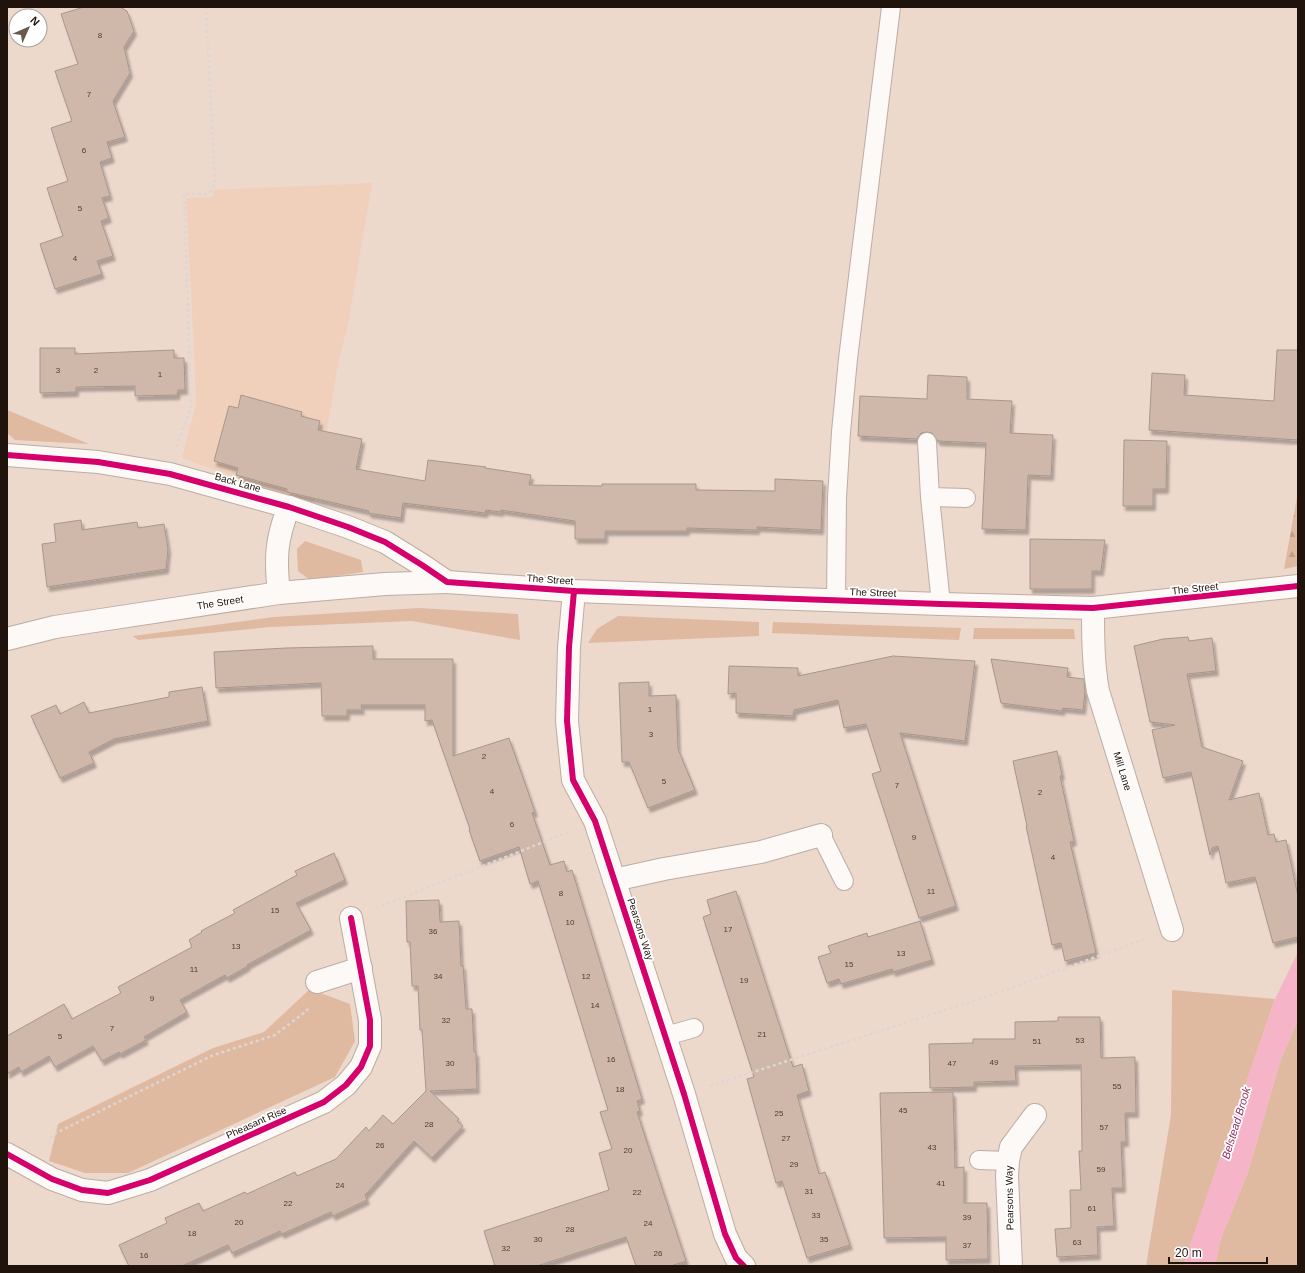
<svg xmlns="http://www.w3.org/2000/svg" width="1305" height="1273" font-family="Arial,sans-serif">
  <defs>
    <pattern id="forest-firs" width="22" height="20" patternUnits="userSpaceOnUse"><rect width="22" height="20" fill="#e0b9a1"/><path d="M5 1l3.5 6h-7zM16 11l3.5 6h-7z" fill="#c09e89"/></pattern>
    <filter id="shadow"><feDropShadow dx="2.5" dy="4.5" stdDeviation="1" flood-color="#0004"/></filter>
  </defs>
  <rect width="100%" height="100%" fill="#edd8cc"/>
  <!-- built -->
  <polygon fill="#f0cfbb" points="372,183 348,325 339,359 314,505 182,458 196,404 194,346 186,198 213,197 213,190"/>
  <!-- green -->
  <g fill="#e0b9a1">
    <polygon points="7,410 89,444 15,440 7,433"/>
    <polygon points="305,541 361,560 363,572 310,580 298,571 297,549"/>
    <polygon points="419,608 518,614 520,640 412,621 270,627 138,640 133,636 274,617"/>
    <polygon points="618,616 759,622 759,636 588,643 597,629"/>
    <polygon points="773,622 961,628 959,640 772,633"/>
    <polygon points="974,628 1074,629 1075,639 973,639"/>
    <polygon points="310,989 350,1004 355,1041 335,1077 128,1173 85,1173 49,1161 58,1124 213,1048 264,1032"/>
    <polygon points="1172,990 1275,999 1183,1266 1146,1266 1171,1115"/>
    <polygon points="1298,1020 1298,1266 1215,1266 1221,1238 1248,1172 1281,1059"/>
  </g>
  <!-- forest -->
  <polygon fill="url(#forest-firs)" points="1298,492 1298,566 1284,569"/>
  <!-- water -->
  <polygon fill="#f6b4c9" points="1298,952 1298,1020 1281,1059 1248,1172 1221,1238 1215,1266 1183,1266 1275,999"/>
  <!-- building -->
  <g fill="#cfb8a9" stroke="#a6978e" filter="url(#shadow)">
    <polygon points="84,7 120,7 127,11 134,31 124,47 130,73 113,101 125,137 107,142 112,158 100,162 110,196 102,198 109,218 101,221 113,256 97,261 102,274 55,289 40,244 63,236 47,188 68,181 51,128 72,121 55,71 78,64 61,14"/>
    <polygon points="40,348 75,348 75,354 174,350 174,358 184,358 185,390 178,390 177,395 135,396 135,386 76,387 76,392 40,393"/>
    <polygon points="1277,350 1298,350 1298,440 1149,430 1152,373 1185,375 1184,395 1274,401"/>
    <polygon points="928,375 967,377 967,399 1012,401 1010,433 1053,435 1051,476 1028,475 1026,530 982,529 986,443 938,441 932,433 927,432 921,433 917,439 858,436 860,396 927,399"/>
    <polygon points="241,395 302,412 301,416 320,421 318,430 362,439 356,469 425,481 428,460 486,467 485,468 531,475 529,485 602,486 602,484 696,484 696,490 775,491 775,479 823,481 821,530 757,527 757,530 687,528 687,531 605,531 605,539 575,539 575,521 501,510 501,512 486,510 485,513 403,503 401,518 368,513 369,511 287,492 287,489 236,475 238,468 214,461 229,406 238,408"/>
    <polygon points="1124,440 1167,441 1166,489 1153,489 1153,506 1123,506"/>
    <polygon points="81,520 82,530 137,522 138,528 164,524 168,549 166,569 47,587 42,544 56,542 54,524"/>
    <polygon points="1030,539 1105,540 1101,571 1092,571 1092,589 1030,589"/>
    <polygon points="1188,637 1189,641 1212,638 1216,671 1187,674 1202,747 1243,761 1229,800 1259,793 1268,835 1274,834 1276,842 1286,840 1298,896 1298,937 1273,943 1255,877 1226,883 1218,846 1212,848 1210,855 1191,772 1163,778 1152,730 1175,725 1150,722 1134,646 1163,639"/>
    <polygon points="373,646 373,659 453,659 453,756 509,738 535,812 532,813 550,865 564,861 567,872 572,870 642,1099 637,1101 640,1111 637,1112 686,1261 671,1266 636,1266 626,1237 537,1266 495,1266 484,1231 609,1190 599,1153 612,1149 600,1112 608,1110 538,881 530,884 519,847 480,861 469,830 470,829 432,720 425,721 425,705 361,705 362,710 347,710 347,716 322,716 321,683 216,688 214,652 286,648"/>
    <polygon points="893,656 975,661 965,741 900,733 956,906 919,918 872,774 881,771 866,724 844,728 838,700 794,710 793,716 736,713 736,693 728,694 729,666 798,668 798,676"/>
    <polygon points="991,659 1068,668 1067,677 1084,679 1085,691 1083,710 1063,708 1062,711 1001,703"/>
    <polygon points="649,682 649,696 676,695 678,749 695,790 648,808 629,762 622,762 619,683"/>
    <polygon points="202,687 208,721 114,739 89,752 94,763 60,778 31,716 56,705 60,714 84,702 89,713 169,697 169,692"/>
    <polygon points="1057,751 1062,775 1060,776 1074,841 1070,842 1096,953 1065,961 1061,943 1052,945 1026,826 1027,826 1013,761"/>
    <polygon points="334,853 345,880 296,903 311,930 247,965 248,966 227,978 225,975 180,1000 187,1012 144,1037 146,1040 120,1054 119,1052 102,1061 93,1046 55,1067 49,1056 21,1072 19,1067 7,1074 7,1036 64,1004 72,1019 121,993 118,987 192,947 189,940 202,932 201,931 235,913 233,910 297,875 295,871"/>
    <polygon points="736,891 793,1067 802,1064 809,1091 797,1095 819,1174 825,1172 850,1245 807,1258 782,1181 776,1183 747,1079 754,1077 703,917 711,914 707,900"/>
    <polygon points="439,900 440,922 459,921 461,966 463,965 466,1009 472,1009 474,1052 476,1052 477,1089 430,1091 459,1119 457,1121 463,1126 432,1158 414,1141 365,1195 367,1200 333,1216 331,1212 282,1234 280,1231 232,1253 228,1245 182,1266 129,1266 119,1245 167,1223 165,1218 199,1203 203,1211 245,1192 247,1194 295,1172 297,1176 336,1159 366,1127 369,1131 383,1115 393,1124 426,1091 422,1030 420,1030 418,986 412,986 410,942 407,942 406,901"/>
    <polygon points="920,921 932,960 893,972 892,969 841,984 839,979 827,983 818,957 831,953 828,946 867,933 868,937"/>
    <polygon points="1058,1017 1100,1017 1101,1058 1135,1057 1136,1113 1125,1113 1126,1142 1121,1142 1123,1188 1112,1188 1114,1226 1097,1227 1098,1255 1057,1257 1055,1229 1071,1228 1070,1190 1081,1190 1079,1151 1082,1151 1081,1065 1015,1066 1016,1081 974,1082 974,1087 930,1088 929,1044 973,1043 973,1039 1015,1039 1015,1022 1058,1021"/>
    <polygon points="953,1092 955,1168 964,1167 964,1203 987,1203 988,1259 946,1260 946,1237 884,1238 880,1093"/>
  </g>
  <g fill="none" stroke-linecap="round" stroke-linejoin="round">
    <defs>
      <g id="lane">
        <polyline points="927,442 930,497 941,604"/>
        <polyline points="930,497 966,498"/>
        <polyline points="836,601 837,498 841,432 848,359 891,7"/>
        <polyline points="821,835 844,881"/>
        <polyline points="666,1036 694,1028"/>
        <polyline points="979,1160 1008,1161"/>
      </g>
      <g id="street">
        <polyline points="574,591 569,647 567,721 573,780 595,821 684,1094 725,1234 736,1258 744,1266"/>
        <path d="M279 593C275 559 276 538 289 507"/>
        <path d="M1093 608C1093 636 1093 663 1098 691L1172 930"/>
        <polyline points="7,639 55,627 279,593 385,584 447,582"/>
        <polyline points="614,880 664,869 761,852 821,835"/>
        <polyline points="317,982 361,968"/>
        <polyline points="7,1154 52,1179 82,1190 108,1193 150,1180 324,1102 346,1085 361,1067 370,1046 370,1020 351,918"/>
        <polyline points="1011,1266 1007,1176 1008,1161 1011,1147 1035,1115"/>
      </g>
      <polyline id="secondary" points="7,455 98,462 170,474 289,507 348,527 385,542 422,565 447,582 574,591 941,604 1093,608 1298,586"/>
    </defs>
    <!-- lane casing -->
    <use href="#lane" stroke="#bcada3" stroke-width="20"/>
    <!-- street casing -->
    <use href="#street" stroke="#bcada3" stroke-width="24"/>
    <!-- secondary casing -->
    <use href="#secondary" stroke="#bcada3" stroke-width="24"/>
    <!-- path -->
    <g stroke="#ddd6d3" stroke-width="2.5" stroke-dasharray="3 3" stroke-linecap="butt">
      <polyline points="176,447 191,407 184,194 209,194 215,184 206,7"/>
      <polyline points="376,908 569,832"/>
      <polyline points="710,1086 991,995 1145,939"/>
      <polyline points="48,1144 54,1134 211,1056 275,1035 305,1012 308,1009"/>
    </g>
    <!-- lane -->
    <use href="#lane" stroke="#fcf9f7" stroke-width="18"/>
    <!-- street -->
    <use href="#street" stroke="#fcf9f7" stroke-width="22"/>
    <!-- secondary -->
    <use href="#secondary" stroke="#fcf9f7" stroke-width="22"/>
    <defs>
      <g id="cycleway">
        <polyline points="7,455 98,462 170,474 289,507 348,527 385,542 422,565 447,582 574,591 941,604 1093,608 1298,586"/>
        <polyline points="574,591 569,647 567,721 573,780 595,821 684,1094 725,1234 736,1258 744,1266"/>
        <polyline points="7,1154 52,1179 82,1190 108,1193 150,1180 324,1102 346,1085 361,1067 370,1046 370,1020 351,918"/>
      </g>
    </defs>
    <!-- cycleway casing -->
    <use href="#cycleway" stroke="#fff" stroke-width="8"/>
    <!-- cycleway -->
    <use href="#cycleway" stroke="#d6006c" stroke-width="6"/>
  </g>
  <g text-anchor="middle" stroke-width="3.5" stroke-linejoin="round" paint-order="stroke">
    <!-- number labels -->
    <g font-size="8" fill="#4c3c32">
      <text x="100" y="38">8</text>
      <text x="89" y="97">7</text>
      <text x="84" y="153">6</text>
      <text x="80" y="211">5</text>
      <text x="75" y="261">4</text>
      <text x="58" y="373">3</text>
      <text x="96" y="373">2</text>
      <text x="160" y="377">1</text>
      <text x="650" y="712">1</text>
      <text x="651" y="737">3</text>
      <text x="484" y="759">2</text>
      <text x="664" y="784">5</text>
      <text x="897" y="788">7</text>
      <text x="492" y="794">4</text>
      <text x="1040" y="795">2</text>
      <text x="512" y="827">6</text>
      <text x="914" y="840">9</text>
      <text x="1053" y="860">4</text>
      <text x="931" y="894">11</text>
      <text x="561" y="896">8</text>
      <text x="275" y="913">15</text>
      <text x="570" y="925">10</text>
      <text x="728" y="932">17</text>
      <text x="433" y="934">36</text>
      <text x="236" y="949">13</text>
      <text x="901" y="956">13</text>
      <text x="849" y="967">15</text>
      <text x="194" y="972">11</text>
      <text x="438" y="979">34</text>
      <text x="586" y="979">12</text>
      <text x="744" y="983">19</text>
      <text x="152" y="1001">9</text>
      <text x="595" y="1008">14</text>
      <text x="446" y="1023">32</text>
      <text x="112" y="1031">7</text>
      <text x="762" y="1037">21</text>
      <text x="60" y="1039">5</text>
      <text x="1080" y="1043">53</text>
      <text x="1037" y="1044">51</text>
      <text x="611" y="1062">16</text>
      <text x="994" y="1065">49</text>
      <text x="450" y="1066">30</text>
      <text x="952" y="1066">47</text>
      <text x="1117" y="1089">55</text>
      <text x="620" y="1092">18</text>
      <text x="903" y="1113">45</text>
      <text x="779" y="1116">25</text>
      <text x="429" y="1127">28</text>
      <text x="1104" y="1130">57</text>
      <text x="786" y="1141">27</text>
      <text x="380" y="1148">26</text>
      <text x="932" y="1150">43</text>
      <text x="628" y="1153">20</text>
      <text x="794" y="1167">29</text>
      <text x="1101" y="1172">59</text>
      <text x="941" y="1186">41</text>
      <text x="340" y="1188">24</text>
      <text x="809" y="1194">31</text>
      <text x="637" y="1195">22</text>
      <text x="288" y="1206">22</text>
      <text x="1092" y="1211">61</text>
      <text x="816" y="1218">33</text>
      <text x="967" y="1220">39</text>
      <text x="239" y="1225">20</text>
      <text x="648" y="1226">24</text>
      <text x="570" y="1232">28</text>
      <text x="192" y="1236">18</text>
      <text x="538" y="1242">30</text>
      <text x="824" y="1242">35</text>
      <text x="1077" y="1245">63</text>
      <text x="967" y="1248">37</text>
      <text x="506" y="1251">32</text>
      <text x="658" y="1256">26</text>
      <text x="144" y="1258">16</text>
    </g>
    <!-- street labels -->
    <g font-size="10" fill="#20130b" stroke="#fff">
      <text transform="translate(238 482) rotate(16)" y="4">Back Lane</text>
      <text transform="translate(550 579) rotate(4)" y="4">The Street</text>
      <text transform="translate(1195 588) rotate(-6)" y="4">The Street</text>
      <text transform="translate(873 592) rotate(2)" y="4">The Street</text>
      <text transform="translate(220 602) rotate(-9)" y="4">The Street</text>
      <text transform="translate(1123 771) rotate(73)" y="4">Mill Lane</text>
      <text transform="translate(641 929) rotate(72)" y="4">Pearsons Way</text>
      <text transform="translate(256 1122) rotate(-24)" y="4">Pheasant Rise</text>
      <text transform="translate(1009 1198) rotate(-91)" y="4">Pearsons Way</text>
    </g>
    <!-- water labels -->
    <g font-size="11" font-style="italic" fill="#8d2c5d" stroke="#fff">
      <text transform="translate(1236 1123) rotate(-73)" y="4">Belstead Brook</text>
    </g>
  </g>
  <!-- border -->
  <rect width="1305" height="1273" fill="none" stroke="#20130b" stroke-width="16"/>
  <!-- north arrow -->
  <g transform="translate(28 28) rotate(45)"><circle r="19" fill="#ffffff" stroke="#a6a19d"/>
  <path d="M0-3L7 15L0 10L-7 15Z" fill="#68584f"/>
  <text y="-6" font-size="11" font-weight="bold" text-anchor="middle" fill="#20130b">N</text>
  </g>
  <!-- scale -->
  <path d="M1169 1257v6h98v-6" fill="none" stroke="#20130b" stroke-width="2"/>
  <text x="1175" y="1257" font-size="12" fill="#20130b" stroke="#ffffff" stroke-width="3" paint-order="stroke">20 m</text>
</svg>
